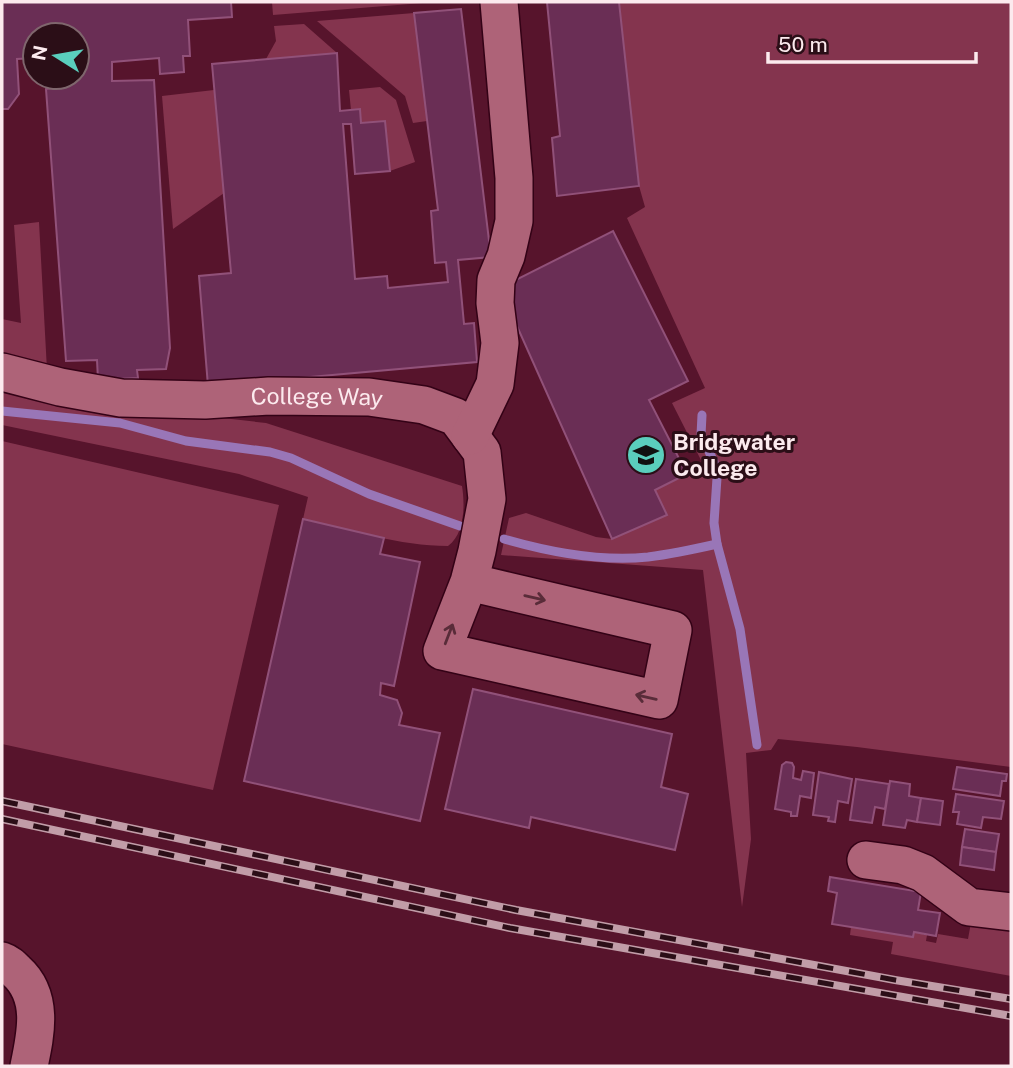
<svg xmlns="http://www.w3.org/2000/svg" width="1013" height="1068" font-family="'Public Sans',sans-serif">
  <rect width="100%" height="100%" fill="#57142c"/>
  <!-- green -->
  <g fill="#84344e">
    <polygon points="272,2 435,2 273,15"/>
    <polygon points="619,2 1011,2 1011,767 857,747 778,739 771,750 746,753 751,839 742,907 703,570 501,555 509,518 526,513 596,537 612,539 666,514 655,490 687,474 705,468 672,403 705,388 627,218 645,207 639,186"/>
    <polygon points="414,13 427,121 413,123 405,96 317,21"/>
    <polygon points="304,24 337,53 266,59 276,41 274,26"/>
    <polygon points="380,87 396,100 415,162 390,171 385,121 361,123 360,110 351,110 349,90"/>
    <polygon points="214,90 224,193 173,229 162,96"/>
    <polygon points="39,222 47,370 2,357 2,319 21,323 14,225"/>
    <path d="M2 384 161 411 266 423 462 486C465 504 465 534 448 546 400 546 350 530 303 519L308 497 239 474 2 425Z"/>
    <polygon points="2,441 279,505 213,790 2,744"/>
    <polygon points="972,917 1011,923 1011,976 891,954 893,942 850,935 851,927 913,937 914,932 927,935 926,941 936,943 938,934 968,939"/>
  </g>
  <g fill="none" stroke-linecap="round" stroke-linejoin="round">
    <!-- stream -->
    <g stroke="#9976b7" stroke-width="9">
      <polyline points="2,411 120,423 186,441 270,452 291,458 369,494 460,526"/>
      <polyline points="702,415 701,435 714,462 717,478 714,523 717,544"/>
      <path d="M504 539C549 552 601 562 648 557 671 554 695 549 717 544L740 629 757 745"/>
    </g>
  </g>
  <!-- building -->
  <g fill="#6a2e55" stroke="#915179" stroke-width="2">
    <polygon points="2,2 231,2 232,17 188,20 190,56 183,56 184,72 160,74 159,58 112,62 112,81 154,80 170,348 166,369 137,370 138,378 98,380 97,360 66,361 46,89 52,88 51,77 77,77 77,35 35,35 35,58 17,59 19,94 8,109 2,109"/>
    <polygon points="547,2 619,2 639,186 557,196 552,138 560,136"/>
    <polygon points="461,9 491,257 458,260 464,324 474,323 477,362 208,386 199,276 231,273 212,64 337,53 340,111 360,109 361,123 385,121 390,171 355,174 351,124 343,124 355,279 387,276 388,288 448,282 446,262 435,263 431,211 438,210 414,13"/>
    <polygon points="613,231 688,381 649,400 687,474 655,490 667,515 612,539 500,288"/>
    <polygon points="303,519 384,538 380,554 420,562 394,686 381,683 380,695 397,700 402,713 399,725 440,733 420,821 244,781"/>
    <polygon points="473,689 672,734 661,787 688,794 675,850 531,817 529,828 445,809"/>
    <polygon points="786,762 792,763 794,767 793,778 801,780 803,771 814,773 811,798 800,796 797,816 791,816 791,812 775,809 782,765"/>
    <polygon points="957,767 1007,774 1006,781 1002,781 1000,796 953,789"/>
    <polygon points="819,772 852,779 848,803 838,801 835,822 828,821 829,817 813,815"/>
    <polygon points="856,779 889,784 885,809 875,807 872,823 850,820"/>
    <polygon points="890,781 910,784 909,796 921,798 917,822 907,820 905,828 883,825"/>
    <polygon points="956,794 1004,801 1001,819 983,817 981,828 957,824 959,812 953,812"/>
    <polygon points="921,798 943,801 940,825 917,822"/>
    <polygon points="965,829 999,834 996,852 962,847"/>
    <polygon points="962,847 996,852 994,870 960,865"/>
    <polygon points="830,877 921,892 918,910 940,913 936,936 914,932 913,937 832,924 837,893 828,891"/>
  </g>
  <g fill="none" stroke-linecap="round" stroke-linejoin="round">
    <defs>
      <g id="minor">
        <path id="s1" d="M2 372 60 387 121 398 205 400 269 396 369 397 424 405 456 417 482 452 487 499 477 551 469 582 442 651 659 700 673 630 469 582"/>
        <polyline points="470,436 495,384 500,343 495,303 496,280 506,256 514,221 514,178 499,2"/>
        <polyline points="866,860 903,865 923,873 969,907 1011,912"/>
        <path d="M2 961C8 963 11 966 16 971 44 996 36 1033 29 1066"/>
      </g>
    </defs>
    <!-- minor casing -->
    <use href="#minor" stroke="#330216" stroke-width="40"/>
    <!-- minor -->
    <use href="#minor" stroke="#ae6378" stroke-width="37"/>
    <defs>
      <g id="rail">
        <polyline points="2,801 516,910 895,980 1011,999"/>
        <polyline points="2,819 510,928 1011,1016"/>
      </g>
    </defs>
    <!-- rail casing -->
    <use href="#rail" stroke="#c19da8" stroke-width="8"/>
    <!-- rail -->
    <use href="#rail" stroke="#2b0e17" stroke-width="5" stroke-dasharray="16" stroke-linecap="butt"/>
  </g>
  <!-- one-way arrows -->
  <defs><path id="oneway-shaft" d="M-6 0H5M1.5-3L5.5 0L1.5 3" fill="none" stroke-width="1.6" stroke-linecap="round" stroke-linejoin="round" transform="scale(1.75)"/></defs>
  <g stroke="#592c39">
    <use href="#oneway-shaft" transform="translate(535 598) rotate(13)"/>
    <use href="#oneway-shaft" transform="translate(449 634) rotate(-69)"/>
    <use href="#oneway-shaft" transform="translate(646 697) rotate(-167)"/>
  </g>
  <!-- icons -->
  <defs>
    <symbol id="university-disc" viewBox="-11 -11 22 22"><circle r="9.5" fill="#5acebd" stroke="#2b0e17"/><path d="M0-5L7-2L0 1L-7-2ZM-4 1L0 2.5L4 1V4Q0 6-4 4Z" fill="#111"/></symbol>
  </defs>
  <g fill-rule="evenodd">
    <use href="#university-disc" x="624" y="433" width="44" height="44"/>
  </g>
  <g text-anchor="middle" stroke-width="6" stroke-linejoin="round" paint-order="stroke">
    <!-- street labels -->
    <g font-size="23" fill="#fceaee" stroke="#2b0e17">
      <text dy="8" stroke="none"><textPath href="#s1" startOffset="318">College Way</textPath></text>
    </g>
    <!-- poi labels -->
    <g font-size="23" font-weight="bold" fill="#fceaee" stroke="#2b0e17" text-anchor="start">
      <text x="673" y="450">Bridgwater<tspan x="673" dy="26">College</tspan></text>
    </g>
  </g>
  <!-- border -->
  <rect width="1013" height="1068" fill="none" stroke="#fceaee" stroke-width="7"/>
  <!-- north arrow -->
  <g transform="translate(56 56) rotate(281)"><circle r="33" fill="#2b0e17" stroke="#7f666d" stroke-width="2"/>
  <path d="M0-5L12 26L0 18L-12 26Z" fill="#5acebd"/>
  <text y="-10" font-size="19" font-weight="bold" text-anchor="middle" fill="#fceaee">N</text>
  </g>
  <!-- scale -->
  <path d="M768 52v10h208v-10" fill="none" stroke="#fceaee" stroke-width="3.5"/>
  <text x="778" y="52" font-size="21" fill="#fceaee" stroke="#2b0e17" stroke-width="5" paint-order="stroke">50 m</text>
</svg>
